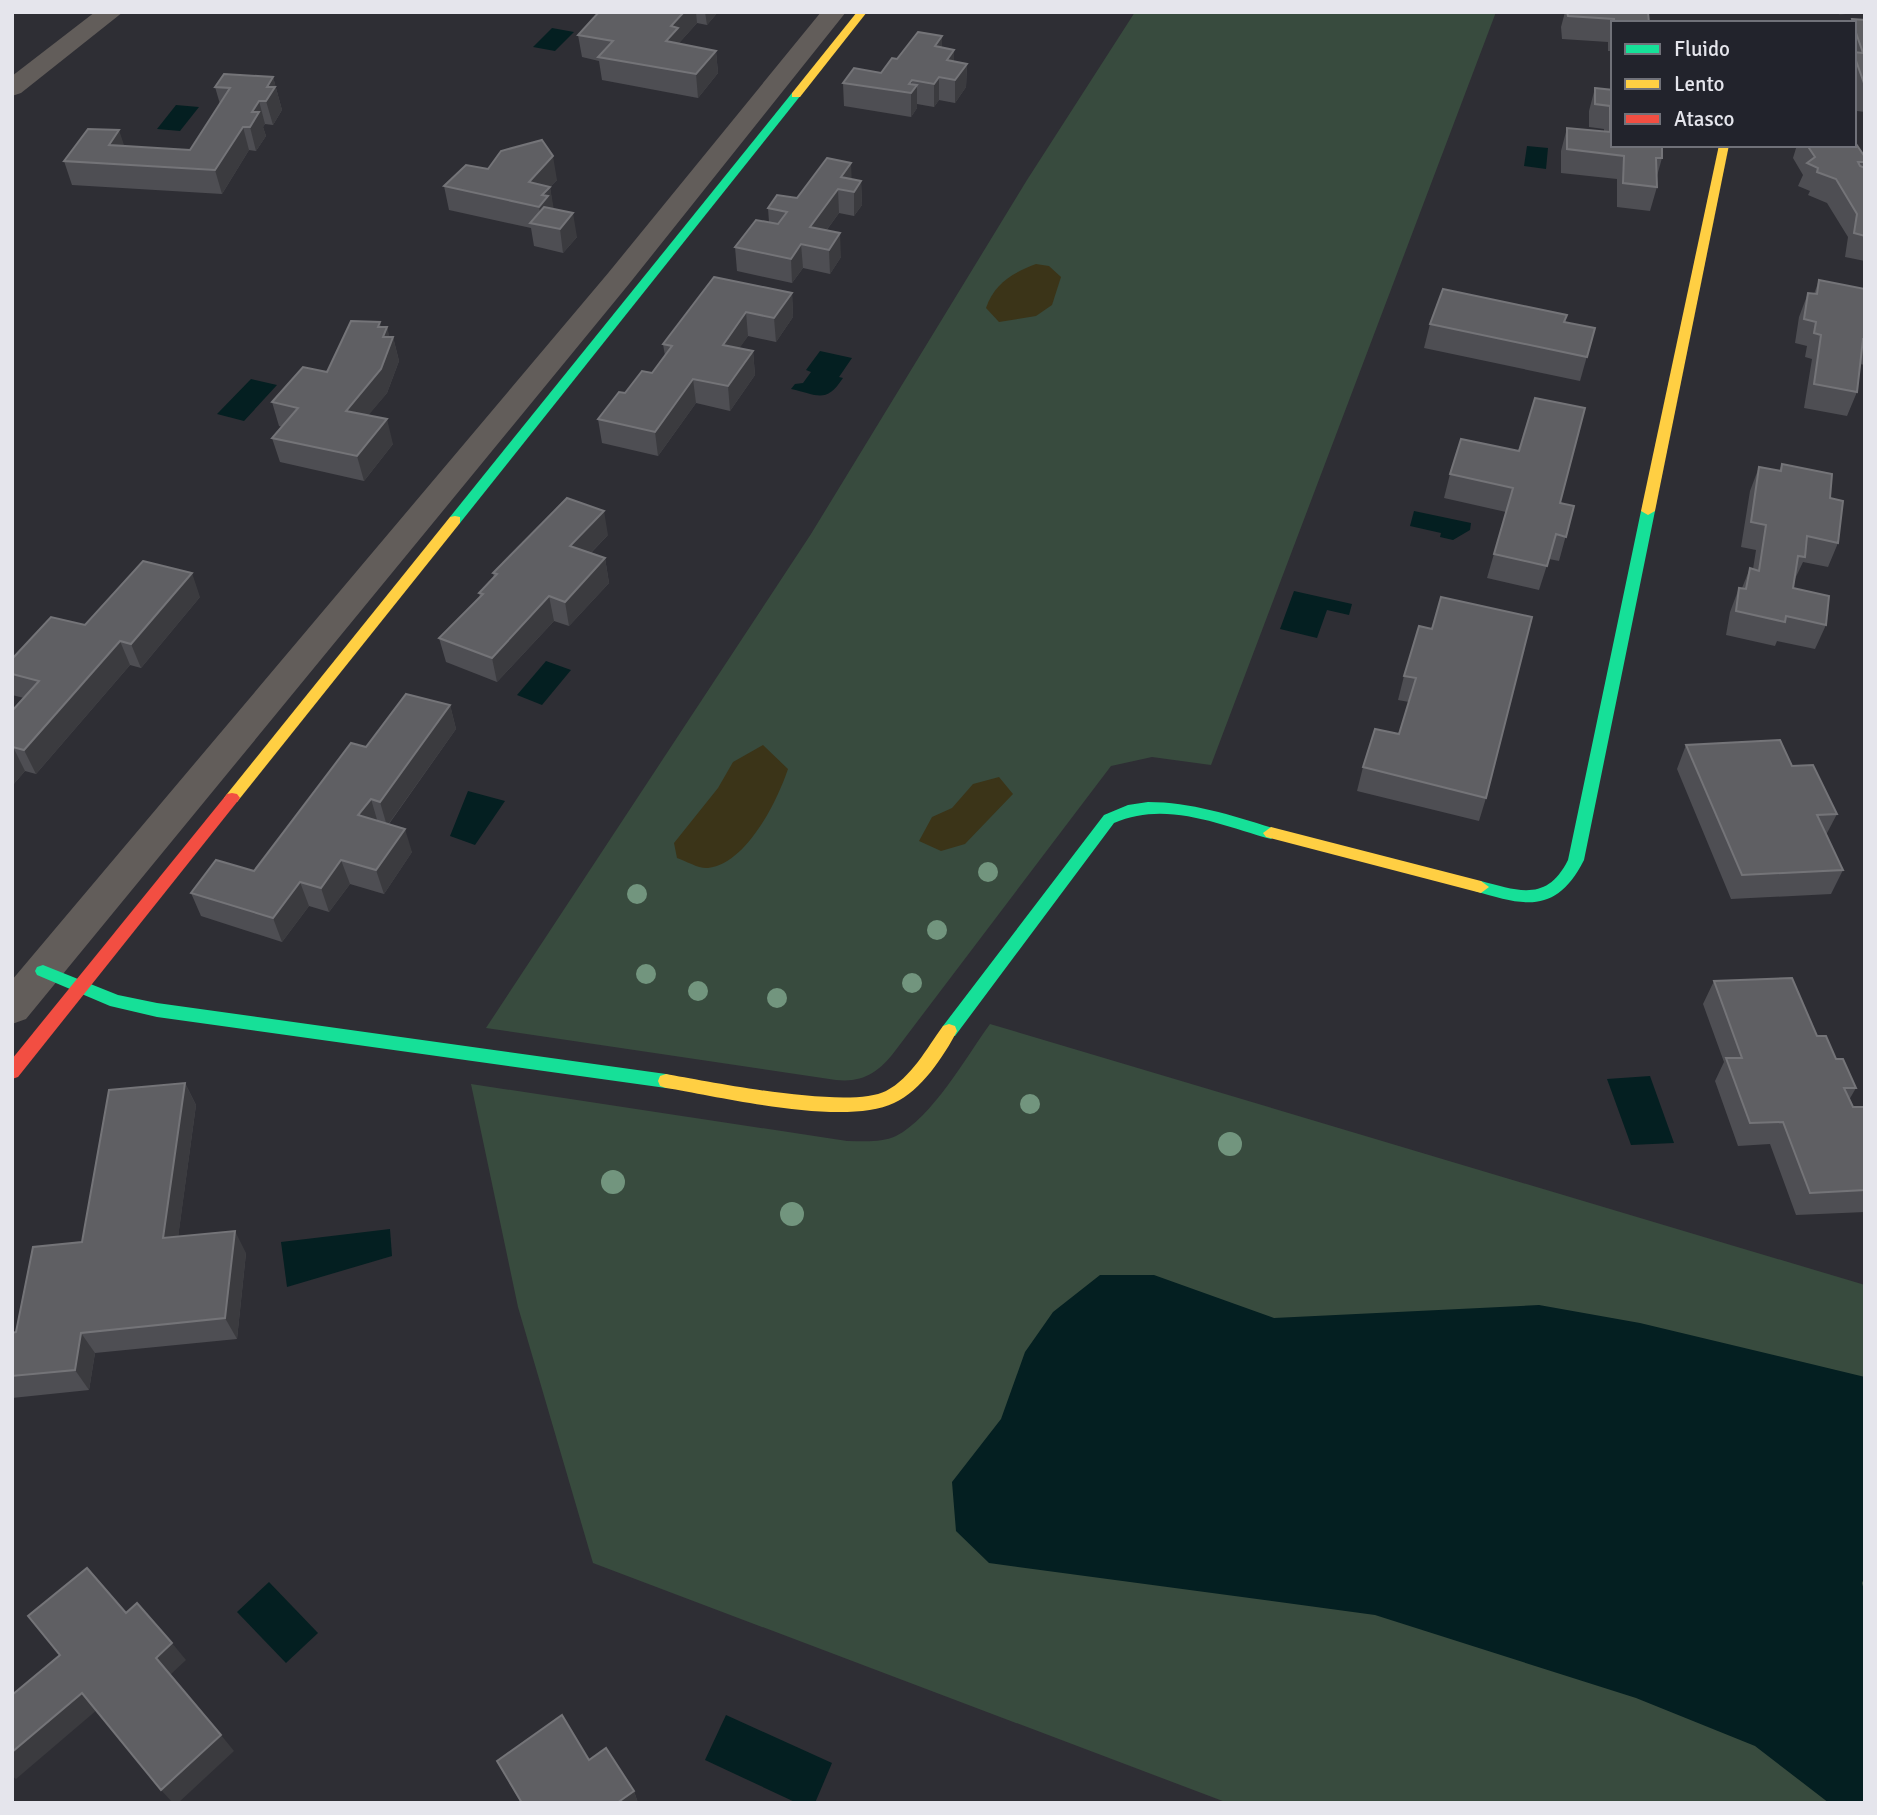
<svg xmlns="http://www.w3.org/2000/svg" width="1877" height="1815" font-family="Signika,sans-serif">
  <rect width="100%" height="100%" fill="#2e2e34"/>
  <!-- green -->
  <g fill="#384b3e">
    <path d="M1135 12H1496L1211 765 1152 757 1111 766 895 1051C879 1072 863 1083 836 1080L486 1028 811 534 1027 180Z"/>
    <path d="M990 1024 1865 1285V1803H1228L593 1563 518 1307 471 1084 847 1141C864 1141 881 1143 896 1136 932 1118 966 1057 990 1024Z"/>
  </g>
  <!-- sand -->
  <g fill="#3b3418">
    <path d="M1036 264 1049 266 1061 277 1052 305 1036 316 999 322 986 308C994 284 1012 273 1036 264Z"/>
    <path d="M763 745 788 769C777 802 746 864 708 868 699 869 686 861 677 858L674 843 718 788 733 762Z"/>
    <polygon points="999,777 1013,794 965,844 941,851 919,841 932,817 952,808 973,784"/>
  </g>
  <!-- water -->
  <g fill="#041f21">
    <polygon points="552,28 574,32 555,51 533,47"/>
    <polygon points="176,105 199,107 180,131 157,129"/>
    <polygon points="1527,146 1548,148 1546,169 1524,166"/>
    <path d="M820 351 852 358 839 377 843 378C826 404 818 395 791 389L795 384 803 383 811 372 806 370Z"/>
    <polygon points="251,379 277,385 244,421 217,414"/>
    <polygon points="1414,511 1471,523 1470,530 1453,540 1440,537 1441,533 1410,526"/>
    <polygon points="1294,591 1352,604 1349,615 1327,610 1317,638 1280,629"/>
    <polygon points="546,661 571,670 542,705 517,695"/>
    <polygon points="468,791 505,801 475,845 450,836"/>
    <polygon points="1650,1076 1674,1143 1631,1145 1607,1079"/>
    <polygon points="390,1229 392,1256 287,1287 281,1242"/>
    <polygon points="1100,1275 1154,1275 1274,1318 1539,1305 1640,1323 1865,1377 1865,1576 1862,1583 1865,1594 1865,1803 1829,1803 1755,1746 1636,1698 1375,1615 989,1563 956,1531 952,1482 1001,1419 1025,1352 1053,1312"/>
    <polygon points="269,1582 318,1633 286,1663 237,1612"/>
    <polygon points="726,1715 832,1763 815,1803 797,1803 705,1760"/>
  </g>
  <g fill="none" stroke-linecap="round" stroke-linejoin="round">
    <!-- street -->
    <g fill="#625d5a" fill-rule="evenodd">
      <polygon points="95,12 123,12 21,93 12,96 12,76"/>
      <polygon points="821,12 846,12 629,284 26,1019 12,1024 12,980 609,272"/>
    </g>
    <!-- fast -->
    <g fill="#16e098" fill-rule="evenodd">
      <polygon points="792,93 801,95 460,523 450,523 450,517"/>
      <path d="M1648 507 1655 511 1584 860C1557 913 1527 907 1475 891L1473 887 1481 881C1519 891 1547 902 1568 860L1641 511Z"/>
      <path d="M1148 802C1192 802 1234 816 1276 829L1279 833 1271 839C1220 825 1166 800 1114 823L955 1036H943L941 1031 943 1026 1104 815 1128 805Z"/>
      <polygon points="43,965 118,995 157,1003 666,1074 672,1076 674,1081 672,1086 666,1088 157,1017 110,1006 37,975 35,971 37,967"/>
    </g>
    <!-- slow -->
    <g fill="#ffcf43" fill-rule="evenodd">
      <polygon points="857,12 867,12 800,97 792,97 792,93"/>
      <polygon points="1719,145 1729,145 1655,511 1648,515 1641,511"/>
      <polygon points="455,516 460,517 460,523 237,802 227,802 224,798 227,794 450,517"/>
      <polygon points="1271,827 1481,881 1489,887 1481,893 1266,837 1263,833"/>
      <path d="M949 1024 955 1026 957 1031C944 1056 921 1091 894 1103 844 1127 722 1097 666 1088L660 1086 658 1081 660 1076 666 1074C711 1082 849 1110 886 1091 911 1078 927 1048 943 1026Z"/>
    </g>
    <!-- jam -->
    <polygon fill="#f24e42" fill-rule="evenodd" points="232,793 237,794 240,798 237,802 18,1077 12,1079 12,1059 227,794"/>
  </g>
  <!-- trees -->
  <g fill="#72957e">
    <circle cx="988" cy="872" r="10"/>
    <circle cx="637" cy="894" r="10"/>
    <circle cx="937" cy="930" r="10"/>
    <circle cx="646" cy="974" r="10"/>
    <circle cx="912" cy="983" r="10"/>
    <circle cx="698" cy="991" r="10"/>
    <circle cx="777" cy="998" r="10"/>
    <circle cx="1030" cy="1104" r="10"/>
    <circle cx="1230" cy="1144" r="12"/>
    <circle cx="613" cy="1182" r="12"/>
    <circle cx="792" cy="1214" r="12"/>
  </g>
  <!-- wall -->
  <g fill="#4e4e53">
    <polygon points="599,12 718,12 707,25 697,23 679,43 679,44 716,51 718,73 698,98 602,80 599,61 582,57 578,35"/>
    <polygon points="1565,12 1648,12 1649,23 1613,23 1613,51 1608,51 1608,42 1562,39 1561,27"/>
    <polygon points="1852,19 1865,20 1865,112 1857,111 1854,103 1854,23 1850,23"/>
    <polygon points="942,47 954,50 954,61 967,64 966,87 955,103 939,100 934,107 917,104 917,108 911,117 844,106 843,83 881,73 897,59"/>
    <polygon points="273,77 282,110 273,125 265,124 263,127 266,136 256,151 249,150 222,194 72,185 64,161 125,146 190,150 220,104 215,87"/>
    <polygon points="1595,88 1662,158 1657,176 1657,187 1650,211 1617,207 1617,179 1561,173 1561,151 1567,128 1604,132 1604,129 1589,127 1589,111"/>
    <polygon points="1797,145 1854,145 1865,157 1865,261 1845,257 1848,237 1827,203 1808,195 1810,191 1798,186 1803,175 1793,158"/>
    <polygon points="488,169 557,180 550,187 553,209 577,237 563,253 534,246 531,228 449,210 444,186"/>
    <polygon points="852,179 861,181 862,205 854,216 839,213 826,231 841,257 830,274 803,268 792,283 737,271 735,247 769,222 768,208"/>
    <polygon points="1819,280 1865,289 1865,365 1860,364 1857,392 1847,416 1804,408 1812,359 1805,357 1807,346 1795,343 1799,317 1808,293 1814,294"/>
    <polygon points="792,293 793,317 776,342 748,336 739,348 753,351 755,375 730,411 696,403 658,456 602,443 598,419 625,393 652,373 665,356 663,344"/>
    <polygon points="1565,322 1595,328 1580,381 1424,348 1430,324"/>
    <polygon points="381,327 387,327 389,337 393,337 399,361 387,393 368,415 393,444 364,481 280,462 272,438 282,427 279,426 272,402 327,372"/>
    <polygon points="1461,439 1560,503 1574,506 1559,561 1549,559 1539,590 1487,578 1506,512 1444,498 1450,474"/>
    <polygon points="1782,464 1830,498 1838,543 1828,567 1803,562 1794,581 1793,588 1826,625 1815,649 1777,641 1775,646 1726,635 1730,612 1739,588 1742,588 1750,568 1753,569 1756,550 1741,547 1750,491 1759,467 1779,471"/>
    <polygon points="608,535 591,553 605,558 609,583 569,626 554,621 497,682 446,662 439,638 480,597 479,593 494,578 493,573"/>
    <polygon points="200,597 141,668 130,665 36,774 25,771 12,786 12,711 24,698 12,695 12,659 85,625"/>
    <polygon points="1419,626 1486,798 1479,821 1357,791 1363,767 1399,734 1409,702 1398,700 1404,676"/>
    <polygon points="450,705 456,729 389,824 412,852 384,894 350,884 329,912 309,906 282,942 201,916 191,893 254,871 366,747"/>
    <polygon points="1686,745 1792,766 1837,814 1826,835 1843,870 1831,894 1731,899 1677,769"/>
    <polygon points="1714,981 1817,1036 1836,1059 1856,1088 1849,1100 1853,1107 1865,1107 1865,1212 1796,1215 1770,1144 1738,1146 1715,1081 1724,1062 1703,1004"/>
    <polygon points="185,1083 196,1105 178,1237 246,1253 237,1339 95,1353 89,1390 12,1398 12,1333 16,1332 82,1242"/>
    <polygon points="589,1760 634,1791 638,1803 521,1803 497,1761"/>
  </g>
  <!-- shaded-wall -->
  <g fill="#3b3b3f">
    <polygon points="684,12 696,12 697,23 679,43 680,51 666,41 671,26"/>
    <polygon points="705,12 718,12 707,25"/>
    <polygon points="1840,12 1860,12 1839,15"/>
    <polygon points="942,36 942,59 935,46"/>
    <polygon points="954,50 954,73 947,60"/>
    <polygon points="716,51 718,73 698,98 696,74"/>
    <polygon points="967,64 966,87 955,103 955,80"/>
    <polygon points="273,77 282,110 273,125 266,101 267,87"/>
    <polygon points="939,77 939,100 934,107 934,84"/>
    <polygon points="912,80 912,92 917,85 917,108 911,117 911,93 909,84"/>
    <polygon points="259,101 265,124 263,127 266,136 256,151 250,127 252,112"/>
    <polygon points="243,127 249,150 222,194 215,170"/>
    <polygon points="119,130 127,154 109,145"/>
    <polygon points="553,156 557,180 550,187 554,210 542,225 539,207 529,182"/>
    <polygon points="851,163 852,186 841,177"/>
    <polygon points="861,181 862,205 854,216 854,192"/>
    <polygon points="838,189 839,213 814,247 810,227"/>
    <polygon points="573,213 577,237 563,253 560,229"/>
    <polygon points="840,233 841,257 830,274 829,250"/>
    <polygon points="801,244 803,268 792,283 791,259"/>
    <polygon points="792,293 793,317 776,342 774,318"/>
    <polygon points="746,312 748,336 725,369 723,345"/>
    <polygon points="380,322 384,336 387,327 391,343 393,337 399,361 387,393 352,435 346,411"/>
    <polygon points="753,351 755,375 730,411 728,386"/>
    <polygon points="693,379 696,403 658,456 655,432"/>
    <polygon points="387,419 393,444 364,481 357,456"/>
    <polygon points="604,511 608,535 574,570 570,546"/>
    <polygon points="605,558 609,583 569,626 565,602"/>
    <polygon points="192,573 200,597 141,668 131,644"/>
    <polygon points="549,596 554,621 497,682 492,658"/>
    <polygon points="120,641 130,665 36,774 24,750"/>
    <polygon points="450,705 456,729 387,826 380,802"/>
    <polygon points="13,747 25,771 12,786 12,748"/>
    <polygon points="371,799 378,823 358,815"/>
    <polygon points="405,829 412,852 384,894 376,870"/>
    <polygon points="341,860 350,884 329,912 321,888"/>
    <polygon points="300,882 309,906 282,942 273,918"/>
    <polygon points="185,1083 196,1105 175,1260 163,1238"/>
    <polygon points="235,1231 246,1253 237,1339 225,1318"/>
    <polygon points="81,1333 95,1353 89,1390 75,1370"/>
    <polygon points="172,1643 186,1660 170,1675 156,1658"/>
    <polygon points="82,1693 98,1709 16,1779 12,1776 12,1752"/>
    <polygon points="221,1735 234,1751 178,1803 173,1803 161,1790"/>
    <polygon points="634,1791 638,1803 617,1803"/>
  </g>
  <!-- building -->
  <g fill="#5f5f63" stroke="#747478" stroke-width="2">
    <polygon points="599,12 684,12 671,26 678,28 666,41 716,51 696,74 598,57 613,41 578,35"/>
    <polygon points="1567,12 1648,12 1649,23 1614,23 1614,19 1568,16"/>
    <polygon points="1852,19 1865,20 1865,86 1854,55 1854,52 1863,53 1854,27 1854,23 1853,23"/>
    <polygon points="918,32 942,36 935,46 954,50 947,60 967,64 955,80 939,77 934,84 912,80 909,84 917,85 911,93 843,83 854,68 881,73 892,58 897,59"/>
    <polygon points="224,74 273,77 267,87 275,87 266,101 259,101 252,112 259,112 250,127 243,127 215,170 64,161 88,129 119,130 109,145 190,150 230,88 215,87"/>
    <polygon points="1595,88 1613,90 1613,145 1662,145 1662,158 1656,158 1657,187 1623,183 1624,156 1567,149 1567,128 1610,132 1610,106 1595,104"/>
    <polygon points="542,140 553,156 529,182 550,187 542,195 548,196 539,207 444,186 466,165 488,169 501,151"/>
    <polygon points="1854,141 1865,157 1865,162 1858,162 1860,166 1865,168 1865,236 1854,233 1857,214 1836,179 1817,172 1818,168 1807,163 1815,157 1807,145 1854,145"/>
    <polygon points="827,158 851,163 841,177 861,181 854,192 838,189 810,227 840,233 829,250 801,244 791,259 735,247 756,220 778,224 787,212 768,208 777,195 797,198"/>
    <polygon points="544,207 573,213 560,229 530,223"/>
    <polygon points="714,277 792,293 774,318 746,312 723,345 753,351 728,386 693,379 655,432 598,419 619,392 625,393 642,371 652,373 672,346 663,344"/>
    <polygon points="1819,280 1865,289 1865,339 1863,339 1857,392 1814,384 1821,335 1814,333 1816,322 1804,319 1808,293 1817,294"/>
    <polygon points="1443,289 1567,315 1564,322 1595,328 1587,357 1430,324"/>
    <polygon points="351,321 380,322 378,327 387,327 383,337 393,337 381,369 346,411 387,419 357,456 272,438 298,408 272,402 303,367 327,372"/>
    <polygon points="1535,398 1585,408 1560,503 1574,506 1566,537 1556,534 1547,566 1494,554 1513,488 1450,474 1461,439 1519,451"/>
    <polygon points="1782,464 1832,474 1830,498 1843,501 1838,543 1807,536 1805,557 1798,556 1793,588 1829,596 1826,625 1786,616 1785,622 1736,611 1739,588 1746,589 1750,568 1759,571 1766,525 1751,522 1759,467 1781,471"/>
    <polygon points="567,498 604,511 570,546 605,558 565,602 549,596 492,658 439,638 483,594 479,593 497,574 493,573"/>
    <polygon points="143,561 192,573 131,644 120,641 24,750 13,747 12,748 12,711 39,681 12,674 12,659 51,617 85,625"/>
    <polygon points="1441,597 1532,617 1486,798 1363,767 1375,729 1399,734 1416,678 1404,676 1419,626 1432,629"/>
    <polygon points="406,694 450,705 380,802 371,799 358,815 405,829 376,870 341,860 321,888 300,882 273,918 191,893 216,860 254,871 351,743 366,747"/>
    <polygon points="1780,740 1792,766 1813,765 1837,814 1817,815 1843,870 1742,875 1686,745"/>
    <polygon points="1792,978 1817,1036 1826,1036 1836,1059 1843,1059 1856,1088 1844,1088 1853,1107 1865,1107 1865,1190 1810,1193 1783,1122 1750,1123 1726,1058 1742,1058 1714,981"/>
    <polygon points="185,1083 163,1238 235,1231 225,1318 81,1333 75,1370 12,1376 12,1333 16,1332 33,1247 82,1242 109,1090"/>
    <polygon points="87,1568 126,1613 137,1603 172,1643 156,1658 221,1735 161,1790 82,1693 12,1752 12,1695 60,1655 28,1616"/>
    <polygon points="562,1715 589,1760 606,1748 634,1791 617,1803 522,1803 497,1761"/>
  </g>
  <!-- border -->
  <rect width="1877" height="1815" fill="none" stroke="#e5e5ec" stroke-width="28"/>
  <!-- legend -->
  <rect x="1611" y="21" width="245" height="126" fill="#22232c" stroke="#707179" stroke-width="2"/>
  <rect x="1625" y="44" width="35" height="10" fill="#16e098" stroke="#707179" stroke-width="2"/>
  <text x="1674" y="56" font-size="21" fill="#e5e5ec">Fluido</text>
  <rect x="1625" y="79" width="35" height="10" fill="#ffcf43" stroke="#707179" stroke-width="2"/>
  <text x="1674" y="91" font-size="21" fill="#e5e5ec">Lento</text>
  <rect x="1625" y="114" width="35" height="10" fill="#f24e42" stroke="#707179" stroke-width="2"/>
  <text x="1674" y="126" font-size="21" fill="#e5e5ec">Atasco</text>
</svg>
